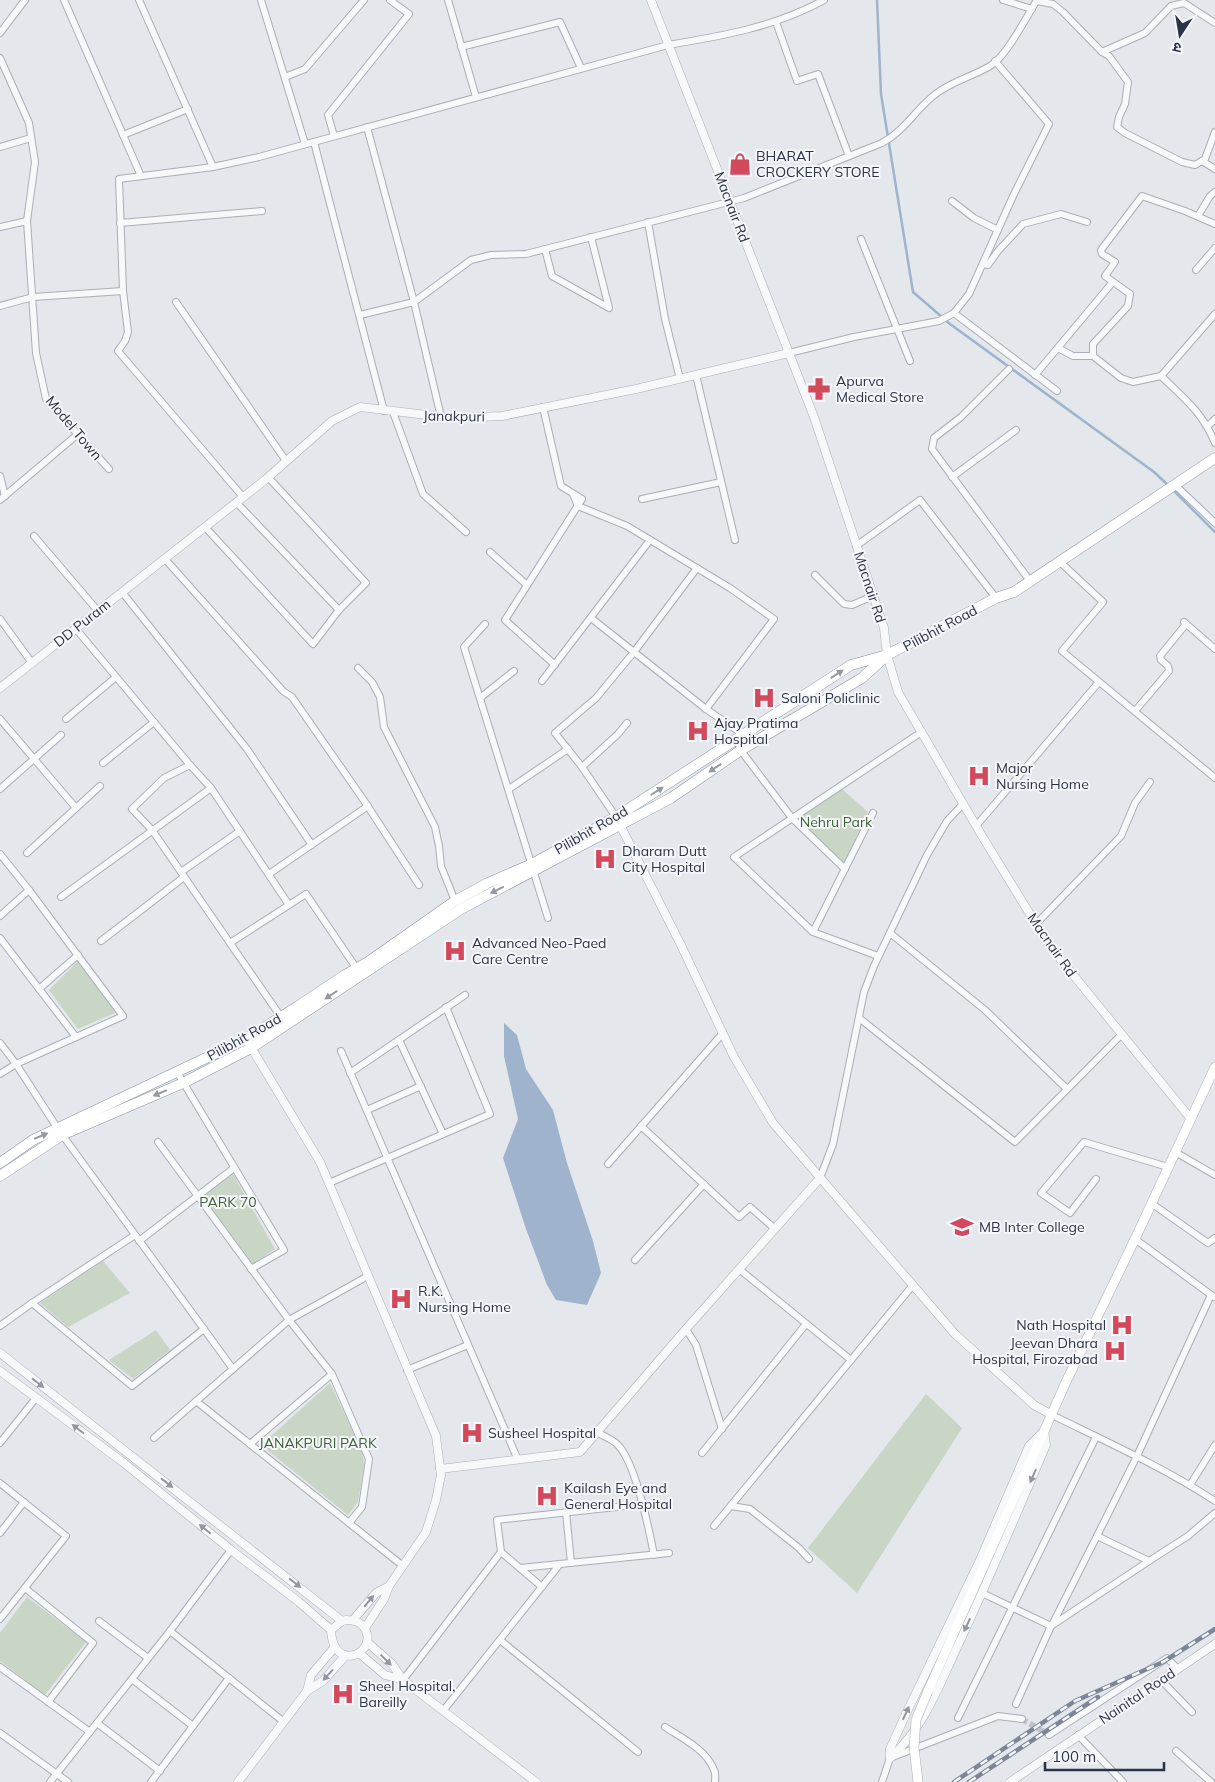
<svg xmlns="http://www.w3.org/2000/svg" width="1215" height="1782" font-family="Mulish,'Noto Sans Devanagari',sans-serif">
  <rect width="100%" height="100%" fill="#e4e7ec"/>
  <!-- green -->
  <g fill="#c9d6c5">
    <polygon points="842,789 868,812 844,863 796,819"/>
    <polygon points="79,960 117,1012 78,1029 49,990"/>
    <polygon points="233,1174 275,1249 252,1265 202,1196"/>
    <polygon points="103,1261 130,1293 68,1327 40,1303"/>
    <polygon points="156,1330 170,1350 133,1379 109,1360"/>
    <polygon points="330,1383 362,1451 364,1465 358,1502 348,1515 261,1445"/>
    <polygon points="926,1394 962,1428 857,1593 808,1548"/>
    <polygon points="27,1597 86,1642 45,1695 0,1661 0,1633"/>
  </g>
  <!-- water -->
  <polygon fill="#9fb4cc" points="504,1023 517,1035 526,1069 553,1110 567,1163 593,1241 601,1273 587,1305 556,1300 547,1285 526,1229 503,1158 518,1119 504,1056"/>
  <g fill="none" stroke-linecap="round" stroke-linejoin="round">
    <!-- stream -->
    <g stroke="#9fb4cc" stroke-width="2.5">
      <polyline points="877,0 881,94 913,292 950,324 1154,472 1169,486"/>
      <polyline points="1173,490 1215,532"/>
    </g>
    <!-- minor-tunnel -->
    <polyline stroke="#bfc3cb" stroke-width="6" stroke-dasharray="6 3" stroke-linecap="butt" points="1022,1719 1049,1735"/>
    <defs>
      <g id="minor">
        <polyline points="64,0 141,176"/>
        <polyline points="139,0 213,167"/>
        <polyline points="261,0 305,144"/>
        <polyline points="448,0 476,97"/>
        <polyline points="1003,0 1032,9"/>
        <polyline points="1037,1 1053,4 1063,12 1102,52 1145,33 1171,6 1184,3 1215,23"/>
        <polyline points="776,22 797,81 818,74 849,156"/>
        <polyline points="0,33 25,0"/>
        <polyline points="461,47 560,22 581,68"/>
        <polyline points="1102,52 1109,56 1128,82 1125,104 1119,117 1117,127 1125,133 1182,162 1195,165 1205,159 1215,132"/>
        <polyline points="0,58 29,123 35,162 27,221 36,353 46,399 109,469"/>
        <polyline points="285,77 305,69 364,0"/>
        <polyline points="367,127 414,302 441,417"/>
        <polyline points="123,135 188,109"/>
        <polyline points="334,136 328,115 409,14 390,0"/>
        <polyline points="314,142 384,411"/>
        <polyline points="0,147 31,138"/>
        <polyline points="1202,161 1215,169"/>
        <polyline points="952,201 974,218 998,230"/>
        <polyline points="1198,216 1210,196 1215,192"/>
        <polyline points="648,222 665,319 680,379"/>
        <polyline points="120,223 262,211"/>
        <polyline points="0,227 27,221"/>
        <polyline points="861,239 910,361"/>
        <polyline points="545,249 552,276 609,308 591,237"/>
        <polyline points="983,264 988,265 998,251 1023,224 1061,214 1087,222"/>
        <polyline points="1196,270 1215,248"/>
        <polyline points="176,302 286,461"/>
        <polyline points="0,306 33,297 123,291"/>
        <polyline points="954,313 1057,391"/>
        <path d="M360 315 414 302 471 260 491 255 526 254 744 198 882 143C903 132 915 111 933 96 953 80 970 78 990 66 1006 57 1027 16 1037 0"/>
        <path d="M1058 348 1073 356H1093L1121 378 1133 382 1161 376C1184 398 1203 413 1215 443"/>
        <polyline points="789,353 854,337 939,321 954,313 969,294 1014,194 1049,124 995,61"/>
        <polyline points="1093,356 1093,344 1128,306 1130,294 1105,276 1115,262 1102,254 1101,250 1142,196 1185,211 1215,224"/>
        <polyline points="1009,369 961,417 934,438 932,449 1030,581"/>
        <polyline points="696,375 735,540"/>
        <polyline points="1035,375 1112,283"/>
        <polyline points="1161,376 1215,314"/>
        <polyline points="543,407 561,486 582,499 505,620 555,665"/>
        <polyline points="393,412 423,494 466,532"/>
        <polyline points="1208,426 1215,419"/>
        <polyline points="0,476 5,496"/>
        <polyline points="952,477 1016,430"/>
        <polyline points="1175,485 1215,523"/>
        <polyline points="573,494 578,506 627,526 730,588 774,619 706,709"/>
        <path d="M243 497 118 351 125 341 128 332 123 291 119 179 213 167 259 157 668 45C722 36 775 27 824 0"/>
        <polyline points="642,499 721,482"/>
        <polyline points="0,500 78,434"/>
        <polyline points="236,502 339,610"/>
        <polyline points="205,527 313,644 339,610 366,583 268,477"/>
        <polyline points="34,536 98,611"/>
        <polyline points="856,546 920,500 996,598"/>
        <polyline points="490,552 527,585"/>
        <polyline points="165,559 283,691 292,697 365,802 419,885"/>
        <polyline points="1060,562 1103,602 1062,651 1215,778"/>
        <polyline points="815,575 844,604 852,605 873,596"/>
        <polyline points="122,592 247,749 312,845"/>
        <polyline points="591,618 706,709 744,735"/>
        <polyline points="0,619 32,663"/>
        <polyline points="1184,622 1215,649"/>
        <polyline points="485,624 464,647 548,918"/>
        <polyline points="76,629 190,765"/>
        <polyline points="358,668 372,682 380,697 384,727 435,827 439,846 441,866 455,901"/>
        <polyline points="542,681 650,540"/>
        <polyline points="480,698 514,671"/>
        <polyline points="1135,711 1169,671 1168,666 1161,660 1160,656 1186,624"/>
        <polyline points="0,719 76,808"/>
        <polyline points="66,719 116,677"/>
        <polyline points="739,748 792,818 845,869"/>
        <polyline points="103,763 154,722"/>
        <polyline points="582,767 618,734 627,723"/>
        <polyline points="0,789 61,735"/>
        <polyline points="509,789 568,749"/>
        <polyline points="616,817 582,767 555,733 596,698 634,652 697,568"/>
        <polyline points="976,826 1099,682"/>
        <polyline points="27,853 100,786"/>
        <polyline points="0,854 29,890 123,1016 16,1064 0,1074"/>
        <polyline points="181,872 240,831"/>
        <polyline points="269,874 368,806"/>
        <polyline points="61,897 211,788"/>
        <polyline points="0,916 29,890"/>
        <polyline points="1036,924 1121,836 1135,803 1150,782"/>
        <polyline points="813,932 873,813"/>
        <polyline points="890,933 985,1010 1067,1089"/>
        <polyline points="0,938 76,1037"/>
        <polyline points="101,941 184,877"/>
        <polyline points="230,943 306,894 357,969"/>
        <polyline points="878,956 813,932 734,857 920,733"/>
        <polyline points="39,989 78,955"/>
        <polyline points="281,1017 152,830 132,809 164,778 190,765 211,788 289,905"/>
        <polyline points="859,1018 1015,1142 1122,1034"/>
        <polyline points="399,1040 443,1134"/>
        <polyline points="0,1043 16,1064 58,1129 233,1369"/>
        <polyline points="341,1051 518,1460"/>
        <polyline points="177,1072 284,1250 251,1269"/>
        <polyline points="350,1073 465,995"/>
        <polyline points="367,1110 421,1086"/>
        <polyline points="641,1126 739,1217 750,1207 775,1229"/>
        <polyline points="158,1142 289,1320 332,1374 369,1459 362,1507 349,1523"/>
        <polyline points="1175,1152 1215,1175"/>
        <polyline points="608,1164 723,1033"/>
        <polyline points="820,1178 833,1144 864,992 874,966 927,855 947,821 963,804"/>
        <polyline points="1096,1179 1070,1213 1041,1193 1084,1142 1168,1167"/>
        <polyline points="329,1183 490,1114 446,1007"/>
        <polyline points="1151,1203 1208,1243 1215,1238"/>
        <polyline points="1135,1239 1214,1297"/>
        <polyline points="139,1241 234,1168"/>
        <polyline points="635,1260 704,1184"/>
        <polyline points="739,1269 851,1360"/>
        <polyline points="1211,1295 1137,1456 1097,1536 1149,1561 1188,1536 1215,1513"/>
        <polyline points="32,1303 132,1386 204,1329"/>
        <polyline points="0,1326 32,1303 135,1235"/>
        <polyline points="686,1329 696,1345 722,1429"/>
        <polyline points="407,1370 468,1345"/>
        <polyline points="196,1401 403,1566"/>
        <path d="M1052 1415C1107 1442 1163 1467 1215 1501"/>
        <path d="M597 1432C603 1436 612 1439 617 1444 636 1462 649 1529 654 1555"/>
        <polyline points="154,1438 289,1320 368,1276"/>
        <polyline points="0,1443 36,1398"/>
        <polyline points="250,1444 332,1374"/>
        <polyline points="702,1453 806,1324"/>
        <polyline points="0,1483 66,1536 0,1619"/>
        <polyline points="1190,1485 1215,1445"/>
        <polyline points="731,1506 750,1509 799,1548 809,1559"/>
        <polyline points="566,1512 571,1563"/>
        <polyline points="714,1526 913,1285"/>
        <polyline points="0,1533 24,1502"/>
        <polyline points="501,1552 542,1587"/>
        <polyline points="520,1568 669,1553"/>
        <polyline points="25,1588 93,1643 48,1702"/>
        <polyline points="982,1593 1051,1626 1016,1704"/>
        <polyline points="99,1621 148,1658"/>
        <polyline points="1052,1625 1097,1536"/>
        <polyline points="1051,1626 1149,1561"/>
        <polyline points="170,1631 284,1722"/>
        <polyline points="500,1640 638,1752"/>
        <polyline points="0,1667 90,1732"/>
        <polyline points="132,1679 193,1726"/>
        <polyline points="403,1680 501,1552 497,1520 644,1504"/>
        <polyline points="1161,1680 1192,1712"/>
        <polyline points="443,1711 560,1564"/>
        <polyline points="958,1718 1096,1437"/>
        <polyline points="97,1723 160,1771"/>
        <path d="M665 1727C682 1738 707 1750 714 1770 716 1773 715 1778 715 1782"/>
        <polyline points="0,1733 68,1782"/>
        <polyline points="1049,1735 1167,1658 1178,1669"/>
        <polyline points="1078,1735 1123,1782"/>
        <polyline points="1176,1751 1211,1782"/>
        <polyline points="50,1782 170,1631 231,1550"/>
        <polyline points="151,1782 229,1678"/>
        <polyline points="882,1782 890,1758 998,1716 1022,1719"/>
      </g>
      <g id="tertiary">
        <polyline points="651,0 814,417 884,628 887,655 898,692 982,836 1036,924 1061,960 1191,1119"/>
        <polyline points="0,688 265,480 332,421 360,407 452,418 502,416 636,389 789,353"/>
        <polyline points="618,821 680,943 734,1057 773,1123 955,1334 1034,1405 1052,1415"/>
        <polyline points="249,1044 320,1162 436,1436 441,1475 436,1500 426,1532 389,1586 384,1599 365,1628"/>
        <polyline points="0,1353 342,1621"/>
        <polyline points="0,1371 124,1463 231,1550 299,1602 331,1630"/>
        <polyline points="440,1469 580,1452 686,1329 820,1178"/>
        <path d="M346 1620C355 1620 362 1622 366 1631 376 1654 333 1673 331 1630L342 1621Z"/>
        <polyline points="353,1620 376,1593 389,1586"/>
        <polyline points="367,1642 392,1664 403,1680 536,1782"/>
        <polyline points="359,1653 385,1675 403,1680"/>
        <polyline points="307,1691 311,1675 334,1648"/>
        <path d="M890 1758C925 1727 940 1683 960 1641 990 1576 1018 1511 1046 1445L1044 1430"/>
        <polyline points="890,1758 890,1749 905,1716 980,1560 1029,1446 1043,1432"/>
        <polyline points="238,1782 307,1691 323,1681 345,1656"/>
        <polyline points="1010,1782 1215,1644"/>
      </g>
      <polyline id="secondary" points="928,1691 1066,1382 1135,1239 1215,1067"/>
      <g id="trunk">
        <polyline points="0,1163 33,1140 246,1039 297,1007 345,975 368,962 455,901 488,883 532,864 616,817 851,665 887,655 996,598 1014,592 1215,458"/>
        <polyline points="0,1176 62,1135 183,1083 251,1048 461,909 671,798 741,750 862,678 885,657"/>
      </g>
    </defs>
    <!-- minor casing -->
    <use href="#minor" stroke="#a9aeb7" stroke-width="8"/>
    <!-- tertiary casing -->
    <use href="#tertiary" stroke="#a9aeb7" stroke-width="9"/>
    <!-- secondary casing -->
    <use href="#secondary" stroke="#a9aeb7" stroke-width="10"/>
    <!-- trunk casing -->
    <use href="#trunk" stroke="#8b94a3" stroke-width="11"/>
    <!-- minor -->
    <use href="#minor" stroke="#f7f8fa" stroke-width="6"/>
    <!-- tertiary -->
    <use href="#tertiary" stroke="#f7f8fa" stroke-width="8"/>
    <!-- secondary -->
    <use href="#secondary" stroke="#fff" stroke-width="9"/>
    <!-- trunk -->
    <use href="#trunk" stroke="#fff" stroke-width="10"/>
    <defs>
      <g id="rail">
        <polyline points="954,1782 1075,1701 1163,1662 1215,1629"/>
        <polyline points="969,1782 1098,1697"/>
      </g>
    </defs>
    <!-- rail casing -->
    <use href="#rail" stroke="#7d8696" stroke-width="4.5"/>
    <!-- rail -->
    <use href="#rail" stroke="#f4f6f9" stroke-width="2.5" stroke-dasharray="8" stroke-linecap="butt"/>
    <defs>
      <polyline id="secondary-bridge" points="918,1782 914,1747 916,1720 928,1691"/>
    </defs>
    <!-- secondary-bridge casing -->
    <use href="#secondary-bridge" stroke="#a9aeb7" stroke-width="10" stroke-linecap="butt"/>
    <!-- secondary-bridge -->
    <use href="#secondary-bridge" stroke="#fff" stroke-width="9"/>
  </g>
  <!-- one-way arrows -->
  <defs><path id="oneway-solid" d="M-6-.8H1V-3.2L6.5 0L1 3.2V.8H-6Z" transform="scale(1.25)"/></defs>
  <g fill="#959aa2">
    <use href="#oneway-solid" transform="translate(837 674) rotate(-33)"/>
    <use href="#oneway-solid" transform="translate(715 768) rotate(146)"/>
    <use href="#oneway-solid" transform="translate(657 791) rotate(-32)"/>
    <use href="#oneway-solid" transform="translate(497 890) rotate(153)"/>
    <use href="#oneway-solid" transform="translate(331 995) rotate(146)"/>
    <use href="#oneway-solid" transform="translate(160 1093) rotate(157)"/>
    <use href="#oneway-solid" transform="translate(41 1136) rotate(-23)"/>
  </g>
  <g fill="#9196a0">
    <use href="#oneway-solid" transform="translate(38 1383) rotate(38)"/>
    <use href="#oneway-solid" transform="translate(78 1429) rotate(-143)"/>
    <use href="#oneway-solid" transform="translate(1033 1476) rotate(114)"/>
    <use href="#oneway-solid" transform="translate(167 1483) rotate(38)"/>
    <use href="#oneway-solid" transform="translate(205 1529) rotate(-141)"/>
    <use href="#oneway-solid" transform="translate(295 1583) rotate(38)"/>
    <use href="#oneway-solid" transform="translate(369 1601) rotate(-50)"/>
    <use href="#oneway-solid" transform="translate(967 1625) rotate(115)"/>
    <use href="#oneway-solid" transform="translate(386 1660) rotate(44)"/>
    <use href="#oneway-solid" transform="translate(328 1675) rotate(132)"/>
    <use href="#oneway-solid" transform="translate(906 1713) rotate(-65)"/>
  </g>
  <!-- icons -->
  <defs>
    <symbol id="shop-bare" viewBox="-9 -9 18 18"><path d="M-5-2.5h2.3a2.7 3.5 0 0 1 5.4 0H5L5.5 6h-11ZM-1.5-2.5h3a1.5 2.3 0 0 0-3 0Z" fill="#d1495b" stroke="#f4f6f9" stroke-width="2.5" paint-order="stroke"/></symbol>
    <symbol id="pharmacy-bare" viewBox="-9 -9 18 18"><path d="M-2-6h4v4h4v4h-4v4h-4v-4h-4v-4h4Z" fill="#d1495b" stroke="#f4f6f9" stroke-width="2.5" paint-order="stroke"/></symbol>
    <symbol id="hospital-bare" viewBox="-9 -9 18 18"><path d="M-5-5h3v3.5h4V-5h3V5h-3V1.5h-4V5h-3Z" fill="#d1495b" stroke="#f4f6f9" stroke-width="2.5" paint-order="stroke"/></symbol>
    <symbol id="university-bare" viewBox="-9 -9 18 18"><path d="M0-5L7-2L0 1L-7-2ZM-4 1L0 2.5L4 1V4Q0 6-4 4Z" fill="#d1495b" stroke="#f4f6f9" stroke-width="2.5" paint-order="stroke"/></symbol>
  </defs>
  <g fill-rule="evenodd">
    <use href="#shop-bare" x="724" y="148" width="32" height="32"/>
    <use href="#pharmacy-bare" x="803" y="373" width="32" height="32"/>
    <use href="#hospital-bare" x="748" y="682" width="32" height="32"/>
    <use href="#hospital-bare" x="682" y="715" width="32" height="32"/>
    <use href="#hospital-bare" x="963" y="760" width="32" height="32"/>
    <use href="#hospital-bare" x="589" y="843" width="32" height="32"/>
    <use href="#hospital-bare" x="439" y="935" width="32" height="32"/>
    <use href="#university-bare" x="946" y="1211" width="32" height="32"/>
    <use href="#hospital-bare" x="385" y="1283" width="32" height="32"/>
    <use href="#hospital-bare" x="1106" y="1309" width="32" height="32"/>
    <use href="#hospital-bare" x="1099" y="1335" width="32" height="32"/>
    <use href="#hospital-bare" x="456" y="1417" width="32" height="32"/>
    <use href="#hospital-bare" x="531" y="1480" width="32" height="32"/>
    <use href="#hospital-bare" x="327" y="1678" width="32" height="32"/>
  </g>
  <g text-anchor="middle" stroke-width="4" stroke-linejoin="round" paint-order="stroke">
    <!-- poi labels -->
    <g font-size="14" fill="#2b3445" stroke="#f4f6f9" text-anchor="start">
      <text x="756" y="161">BHARAT<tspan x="756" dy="16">CROCKERY STORE</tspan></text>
      <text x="836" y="386">Apurva<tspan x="836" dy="16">Medical Store</tspan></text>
      <text x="781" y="703">Saloni Policlinic</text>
      <text x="714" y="728">Ajay Pratima<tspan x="714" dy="16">Hospital</tspan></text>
      <text x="996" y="773">Major<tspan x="996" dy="16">Nursing Home</tspan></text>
      <text x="622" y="856">Dharam Dutt<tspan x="622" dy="16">City Hospital</tspan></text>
      <text x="472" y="948">Advanced Neo-Paed<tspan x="472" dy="16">Care Centre</tspan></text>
      <text x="979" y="1232">MB Inter College</text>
      <text x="418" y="1296">R.K.<tspan x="418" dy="16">Nursing Home</tspan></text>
      <text x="1106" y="1330" text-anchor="end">Nath Hospital</text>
      <text x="1098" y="1348" text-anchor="end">Jeevan Dhara<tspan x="1098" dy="16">Hospital, Firozabad</tspan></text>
      <text x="488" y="1438">Susheel Hospital</text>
      <text x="564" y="1493">Kailash Eye and<tspan x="564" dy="16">General Hospital</tspan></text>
      <text x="359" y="1691">Sheel Hospital,<tspan x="359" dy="16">Bareilly</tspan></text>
    </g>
    <!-- street labels -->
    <g font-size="14" fill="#2b3445" stroke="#f4f6f9">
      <text transform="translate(732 207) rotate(69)" y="5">Macnair Rd</text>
      <text transform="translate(454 416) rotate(1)" y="5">Janakpuri</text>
      <text transform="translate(74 428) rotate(50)" y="5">Model Town</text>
      <text transform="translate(870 587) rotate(72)" y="5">Macnair Rd</text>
      <text transform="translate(82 623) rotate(-38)" y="5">DD Puram</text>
      <text transform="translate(940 628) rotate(-28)" y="5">Pilibhit Road</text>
      <text transform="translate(591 830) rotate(-30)" y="5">Pilibhit Road</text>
      <text transform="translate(1052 945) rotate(55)" y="5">Macnair Rd</text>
      <text transform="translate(244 1037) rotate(-29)" y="5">Pilibhit Road</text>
      <text transform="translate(1137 1696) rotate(-34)" y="5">Nainital Road</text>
    </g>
    <!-- park labels -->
    <g font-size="14" fill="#3f6138" stroke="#f4f6f9">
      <text x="836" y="827">Nehru Park</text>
      <text x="228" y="1207">PARK 70</text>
      <text x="318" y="1448">JANAKPURI PARK</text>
    </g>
  </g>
  <!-- north arrow -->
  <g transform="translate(1180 35) rotate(192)" stroke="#f4f6f9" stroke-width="4" paint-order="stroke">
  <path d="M0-4L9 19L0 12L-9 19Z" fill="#2b3445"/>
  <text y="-8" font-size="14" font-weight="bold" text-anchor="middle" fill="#2b3445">उ</text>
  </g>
  <!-- scale -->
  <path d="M1045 1762v8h119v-8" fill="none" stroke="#2b3445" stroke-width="2.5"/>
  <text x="1052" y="1762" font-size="15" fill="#2b3445" stroke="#f4f6f9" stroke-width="4" paint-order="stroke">100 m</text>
</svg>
